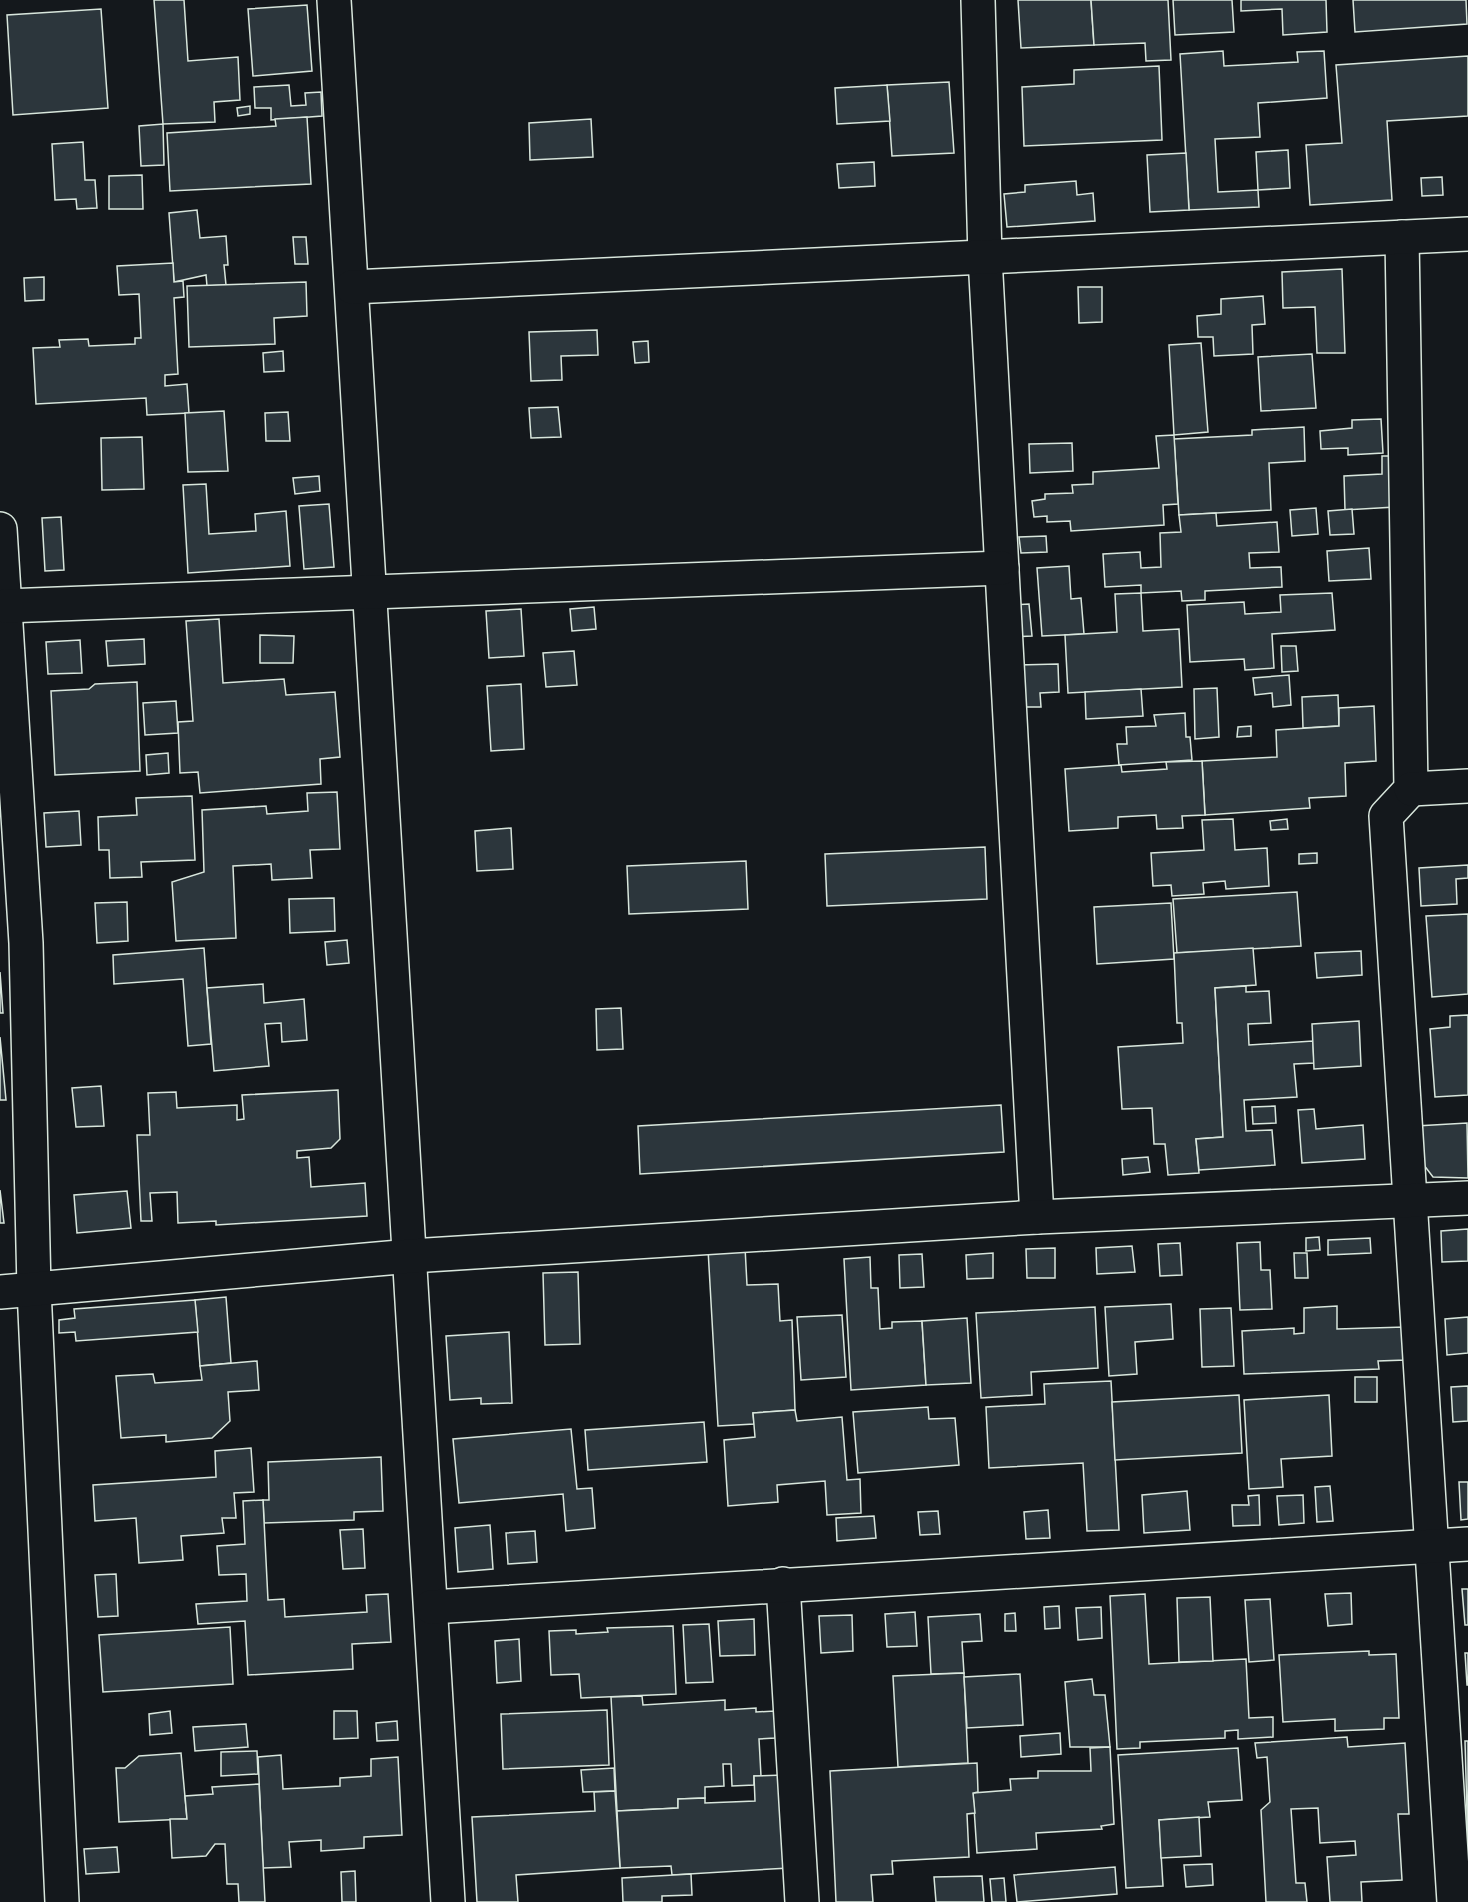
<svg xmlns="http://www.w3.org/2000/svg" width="1468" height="1902" font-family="Merriweather,serif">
  <rect width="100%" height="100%" fill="#14181c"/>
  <!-- building -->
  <g fill="#2c363c" stroke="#d8e6dc" stroke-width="1.5">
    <polygon points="154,0 184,0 188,61 238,57 240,100 214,102 215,122 163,124"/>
    <polygon points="1018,0 1091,0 1094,45 1021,48"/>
    <polygon points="1091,0 1168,0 1171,60 1146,61 1145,43 1094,45"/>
    <polygon points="1173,0 1232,0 1234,32 1175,35"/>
    <polygon points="1241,0 1326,0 1327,32 1283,35 1282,9 1241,11"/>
    <polygon points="1353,0 1466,0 1467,24 1355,32"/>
    <polygon points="307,5 312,71 253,76 248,9"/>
    <polygon points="101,9 108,108 13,115 7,15"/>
    <polygon points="1223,51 1224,66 1298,62 1297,52 1324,51 1327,98 1258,103 1260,137 1215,139 1218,192 1258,190 1259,207 1189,210 1180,54"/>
    <polygon points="1468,56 1468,116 1387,121 1392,200 1310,205 1306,145 1342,143 1336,65"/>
    <polygon points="1159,66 1162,140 1024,146 1022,87 1074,84 1074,70"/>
    <polygon points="949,82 954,153 892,156 887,85"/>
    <polygon points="289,85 291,106 306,105 305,93 321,92 322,116 271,120 271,108 255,108 254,87"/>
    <polygon points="887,85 890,121 837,124 835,88"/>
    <polygon points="250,106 250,114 238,116 237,108"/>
    <polygon points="307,117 311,184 170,191 167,133 276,126 275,119"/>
    <polygon points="591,119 593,157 530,160 529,123"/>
    <polygon points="163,124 164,165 141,166 139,126"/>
    <polygon points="83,142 85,180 95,180 97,208 77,209 76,199 55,200 52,144"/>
    <polygon points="1288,150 1290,188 1258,190 1256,152"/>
    <polygon points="1186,153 1189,210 1150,212 1147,155"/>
    <polygon points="874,162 875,186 839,188 837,164"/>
    <polygon points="142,175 143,209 109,209 109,176"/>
    <polygon points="1442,177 1443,195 1422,196 1421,178"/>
    <polygon points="1076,181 1077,195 1093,193 1095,221 1007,227 1004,194 1025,192 1025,185"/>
    <polygon points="197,210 200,238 226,236 228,265 224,265 226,285 207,286 206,275 174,282 169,213"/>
    <polygon points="293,237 306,237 308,264 295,264"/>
    <polygon points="173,263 174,282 183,281 184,297 174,298 178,374 165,375 165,386 187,384 189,413 147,415 146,398 36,404 33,348 60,347 59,340 88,339 89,346 135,344 135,338 141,338 139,294 119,295 117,266"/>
    <polygon points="1342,269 1345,353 1317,353 1315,307 1283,308 1282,272"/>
    <polygon points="44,277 44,300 25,301 24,278"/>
    <polygon points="306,282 307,316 274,318 275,344 189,347 187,286"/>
    <polygon points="1078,287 1102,287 1102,322 1079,323"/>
    <polygon points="1263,296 1265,324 1252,325 1253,354 1214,356 1213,337 1198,337 1197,316 1221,314 1221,299"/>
    <polygon points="597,330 598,355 561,356 562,380 531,381 529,332"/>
    <polygon points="648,341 649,362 635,363 633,342"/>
    <polygon points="1201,343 1208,432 1174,435 1169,345"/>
    <polygon points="283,351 284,371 264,372 263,353"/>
    <polygon points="1312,354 1316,408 1261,411 1258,357"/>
    <polygon points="558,407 561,437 531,438 529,408"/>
    <polygon points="224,411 228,471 188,472 185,413"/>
    <polygon points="288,412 290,441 266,441 265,413"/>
    <polygon points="1381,419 1383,453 1348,455 1348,448 1321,449 1320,431 1352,428 1352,420"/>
    <polygon points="1304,427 1305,461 1269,463 1271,510 1179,515 1174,439 1252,435 1252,430"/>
    <polygon points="1174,435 1178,504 1163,505 1164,525 1071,531 1070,521 1047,522 1047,516 1034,517 1032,501 1045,499 1045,494 1073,493 1072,485 1093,484 1093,472 1159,468 1156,436"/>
    <polygon points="142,437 144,489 102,490 101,438"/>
    <polygon points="1072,443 1073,471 1030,473 1029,444"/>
    <polygon points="1382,456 1392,456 1395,507 1345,510 1344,476 1382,474"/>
    <polygon points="319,476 320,491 295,494 293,478"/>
    <polygon points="206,484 209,534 256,531 255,514 286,511 290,566 188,573 183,485"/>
    <polygon points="329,504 334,567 304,569 299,506"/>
    <polygon points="1316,508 1318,534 1292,536 1290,510"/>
    <polygon points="1352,509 1354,534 1330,535 1328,511"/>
    <polygon points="1216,513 1217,526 1277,522 1279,552 1249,553 1250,568 1281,567 1282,587 1205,591 1205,600 1182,601 1181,591 1141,593 1141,585 1105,587 1103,554 1140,552 1141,568 1161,567 1160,533 1181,532 1179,515"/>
    <polygon points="61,517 64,570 45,571 42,518"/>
    <polygon points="1046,536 1047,552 1021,553 1019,537"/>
    <polygon points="1369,548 1371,579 1329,581 1327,551"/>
    <polygon points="1069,566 1071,599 1081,598 1084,634 1042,636 1037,568"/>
    <polygon points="1141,593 1143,631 1179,629 1182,687 1068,693 1065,635 1117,632 1115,594"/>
    <polygon points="1332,593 1335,630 1272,634 1274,668 1245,670 1244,659 1190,662 1187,605 1244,602 1245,614 1281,612 1280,595"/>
    <polygon points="1029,604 1032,636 1012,637 1009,605"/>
    <polygon points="594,607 596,629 572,631 570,609"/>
    <polygon points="521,609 524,656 489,658 486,611"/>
    <polygon points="219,619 223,683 284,679 286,695 335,692 340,757 320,759 321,784 200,793 198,772 180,773 178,722 193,721 186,621"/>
    <polygon points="260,635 294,636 293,663 260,663"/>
    <polygon points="144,639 145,664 108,666 106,641"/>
    <polygon points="80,640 82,673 48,674 46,642"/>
    <polygon points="1281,646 1296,646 1298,671 1282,672"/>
    <polygon points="574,651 577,685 546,687 543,653"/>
    <polygon points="1058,664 1059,692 1040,693 1041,707 1019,707 1018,665"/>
    <polygon points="1289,675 1291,705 1273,707 1272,693 1255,695 1253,678"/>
    <polygon points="137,682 140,771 55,775 51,691 89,689 95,684"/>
    <polygon points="521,684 524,749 491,751 487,686"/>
    <polygon points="1217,688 1219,737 1195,739 1194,689"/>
    <polygon points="1141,689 1143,716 1086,719 1085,692"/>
    <polygon points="1338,695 1339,726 1303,728 1302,697"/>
    <polygon points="176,701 178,733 145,735 143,703"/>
    <polygon points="1374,706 1376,761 1345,763 1346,796 1309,798 1310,808 1205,815 1202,761 1277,757 1276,730 1339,726 1339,708"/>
    <polygon points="1185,713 1186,737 1190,737 1192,760 1119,765 1117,744 1127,744 1126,727 1156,726 1154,715"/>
    <polygon points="1251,726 1251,736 1237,737 1238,727"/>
    <polygon points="168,753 169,773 147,775 146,755"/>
    <polygon points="1202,761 1205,815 1182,816 1183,828 1157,829 1156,815 1118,817 1118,828 1069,831 1065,769 1121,765 1122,772 1167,769 1166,762"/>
    <polygon points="337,792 340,849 310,850 312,878 272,880 271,864 233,866 236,938 176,941 172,882 204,872 202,810 266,806 267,814 308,811 307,793"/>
    <polygon points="192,796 195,860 141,862 142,877 110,878 109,850 99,850 98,817 137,815 136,798"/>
    <polygon points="79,811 81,845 46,847 44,813"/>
    <polygon points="1233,819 1235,850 1267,848 1269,886 1226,889 1225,881 1203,883 1204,894 1172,896 1171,885 1153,886 1151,853 1204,850 1202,820"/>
    <polygon points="1287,819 1288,829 1271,830 1270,821"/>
    <polygon points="511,828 513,869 477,871 475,831"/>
    <polygon points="985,847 987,899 827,906 825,854"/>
    <polygon points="1317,853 1317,863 1299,864 1299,854"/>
    <polygon points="746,861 748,909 629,914 627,866"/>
    <polygon points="1468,865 1468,878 1456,879 1457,904 1421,906 1419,868"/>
    <polygon points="1297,892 1301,946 1177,953 1173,899"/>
    <polygon points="334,898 335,931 290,933 289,899"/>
    <polygon points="127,902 128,941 97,943 95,903"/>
    <polygon points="1171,903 1174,959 1097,964 1094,907"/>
    <polygon points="1468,914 1468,994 1432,997 1426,916"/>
    <polygon points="347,940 349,963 327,965 325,942"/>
    <polygon points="204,948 211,1044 188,1046 183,979 114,984 113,955"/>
    <polygon points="1253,948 1256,985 1215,988 1223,1137 1196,1139 1199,1173 1168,1175 1165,1144 1154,1144 1152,1108 1122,1109 1118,1047 1183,1043 1182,1023 1177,1023 1174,953"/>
    <polygon points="1361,951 1362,975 1317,978 1315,953"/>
    <polygon points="0,972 3,1013 0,1013"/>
    <polygon points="263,984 264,1003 304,999 307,1040 282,1042 281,1023 265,1024 269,1066 214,1071 207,988"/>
    <polygon points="1246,986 1246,992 1269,991 1271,1023 1248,1024 1249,1045 1313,1041 1314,1063 1294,1064 1297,1097 1244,1100 1246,1131 1272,1130 1275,1165 1199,1170 1196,1139 1223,1137 1215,988"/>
    <polygon points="621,1008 623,1049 597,1050 596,1009"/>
    <polygon points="1468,1015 1468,1095 1435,1097 1430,1029 1450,1027 1450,1016"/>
    <polygon points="1359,1021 1361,1066 1314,1069 1312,1024"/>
    <polygon points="0,1037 6,1100 0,1100"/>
    <polygon points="101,1086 104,1126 76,1127 72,1088"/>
    <polygon points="338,1090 340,1139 331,1148 297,1151 297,1158 309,1157 311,1187 365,1183 367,1216 216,1225 216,1221 178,1223 177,1192 150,1193 152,1221 141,1221 137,1135 150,1135 148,1093 176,1092 177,1108 237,1105 237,1120 244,1119 242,1095"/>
    <polygon points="1001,1105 1004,1152 640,1174 638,1126"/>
    <polygon points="1275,1106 1276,1123 1253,1124 1252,1107"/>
    <polygon points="1314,1109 1316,1129 1363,1125 1365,1159 1302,1163 1298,1110"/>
    <polygon points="1467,1123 1468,1178 1433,1177 1417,1156 1416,1126"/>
    <polygon points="1148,1157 1150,1172 1123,1175 1122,1159"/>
    <polygon points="0,1190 4,1223 0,1223"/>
    <polygon points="127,1191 131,1228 77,1233 74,1195"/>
    <polygon points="1468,1229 1468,1261 1442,1262 1441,1231"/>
    <polygon points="1319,1237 1320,1250 1306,1251 1306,1238"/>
    <polygon points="1370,1238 1371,1253 1328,1255 1328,1240"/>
    <polygon points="1260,1242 1261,1270 1270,1270 1272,1309 1240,1310 1237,1243"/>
    <polygon points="1180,1243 1182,1275 1160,1276 1158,1244"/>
    <polygon points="1132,1246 1135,1272 1097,1274 1096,1248"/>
    <polygon points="745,1247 747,1285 778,1284 780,1321 792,1320 795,1410 753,1413 754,1424 718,1426 708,1249"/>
    <polygon points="1055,1248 1055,1278 1027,1278 1026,1249"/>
    <polygon points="993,1253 993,1278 967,1279 966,1255"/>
    <polygon points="1294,1253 1307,1253 1308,1278 1295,1278"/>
    <polygon points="922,1254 924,1287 900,1288 899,1255"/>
    <polygon points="870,1257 871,1288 878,1288 880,1329 892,1328 892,1322 922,1321 926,1385 851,1390 844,1259"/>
    <polygon points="578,1272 580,1344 545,1345 543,1273"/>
    <polygon points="226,1297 231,1363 200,1366 195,1300"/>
    <polygon points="195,1300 198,1332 76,1341 75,1332 59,1333 59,1320 75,1318 74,1309"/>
    <polygon points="1171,1304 1173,1339 1135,1342 1137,1374 1109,1376 1105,1307"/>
    <polygon points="1337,1306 1337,1329 1405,1327 1406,1360 1378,1361 1379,1369 1244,1374 1242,1331 1294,1328 1294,1334 1304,1333 1304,1308"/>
    <polygon points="1095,1307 1098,1368 1031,1372 1032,1395 981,1398 976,1313"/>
    <polygon points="1231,1308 1234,1366 1202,1367 1200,1309"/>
    <polygon points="842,1315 846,1377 801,1380 797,1317"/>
    <polygon points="1468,1317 1468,1353 1447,1355 1445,1319"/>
    <polygon points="967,1318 971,1383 926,1385 922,1321"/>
    <polygon points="509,1332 512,1403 481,1404 481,1398 450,1400 446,1336"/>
    <polygon points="257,1361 259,1390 228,1392 230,1421 212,1438 166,1442 166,1435 121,1438 116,1376 153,1374 155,1383 202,1380 200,1366"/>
    <rect x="1355" y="1377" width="22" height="25"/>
    <polygon points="1111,1381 1119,1530 1087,1531 1083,1463 989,1468 986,1407 1045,1404 1044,1384"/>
    <polygon points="1468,1386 1468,1421 1453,1422 1451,1387"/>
    <polygon points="1239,1395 1242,1453 1115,1460 1112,1402"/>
    <polygon points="1329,1395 1332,1456 1281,1459 1283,1487 1249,1489 1244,1400"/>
    <polygon points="928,1407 929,1419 955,1418 959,1465 858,1473 853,1412"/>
    <polygon points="795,1410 797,1421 842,1417 847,1480 860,1479 861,1513 827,1515 825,1481 777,1485 778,1502 728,1506 724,1440 755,1437 753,1413"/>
    <polygon points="704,1422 707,1462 588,1470 585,1430"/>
    <polygon points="571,1429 577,1489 592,1488 595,1528 566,1531 563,1494 459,1503 453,1439"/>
    <polygon points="251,1448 254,1492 234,1493 236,1518 222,1518 224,1533 181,1536 183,1560 139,1563 136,1518 95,1521 93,1485 216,1477 215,1451"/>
    <polygon points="381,1457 383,1511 354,1512 354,1520 264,1523 263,1500 269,1500 268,1462"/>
    <polygon points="1459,1482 1468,1482 1468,1519 1461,1520"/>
    <polygon points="1330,1486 1333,1521 1317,1522 1315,1487"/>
    <polygon points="1187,1491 1190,1530 1144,1533 1142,1495"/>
    <polygon points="1259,1495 1260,1525 1233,1526 1232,1505 1249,1505 1248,1496"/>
    <polygon points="1303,1495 1304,1523 1279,1525 1277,1496"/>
    <polygon points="263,1500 268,1600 284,1599 285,1617 367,1612 366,1595 388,1594 391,1642 352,1644 353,1669 248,1675 245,1621 198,1624 196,1604 247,1601 246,1574 219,1575 217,1546 245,1544 243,1501"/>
    <polygon points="1048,1510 1050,1538 1026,1539 1024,1512"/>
    <polygon points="938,1511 940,1534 920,1535 918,1512"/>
    <polygon points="874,1516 876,1538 837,1541 836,1518"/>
    <polygon points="490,1525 493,1569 458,1572 455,1528"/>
    <polygon points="363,1529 365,1568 343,1569 340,1530"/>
    <polygon points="535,1531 537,1562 508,1564 506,1533"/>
    <polygon points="116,1574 118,1616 98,1617 95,1575"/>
    <polygon points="1462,1589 1468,1589 1468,1625 1465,1625"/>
    <polygon points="1351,1593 1352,1624 1328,1626 1325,1594"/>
    <polygon points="1145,1594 1149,1664 1246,1659 1249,1718 1273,1717 1273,1737 1238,1739 1238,1730 1225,1731 1225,1738 1140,1742 1140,1748 1117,1749 1110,1596"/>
    <polygon points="1210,1597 1213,1661 1179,1662 1177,1598"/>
    <polygon points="1270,1599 1274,1660 1249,1662 1245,1600"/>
    <polygon points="1059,1606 1060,1628 1045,1629 1044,1607"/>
    <polygon points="1101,1607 1102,1638 1078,1640 1076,1608"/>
    <polygon points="915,1612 917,1646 887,1647 885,1614"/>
    <polygon points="1015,1613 1016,1631 1005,1631 1005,1614"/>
    <polygon points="980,1614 982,1641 962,1642 964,1673 931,1674 928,1617"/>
    <polygon points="852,1615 853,1651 821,1653 819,1616"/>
    <polygon points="754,1619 755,1655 720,1656 718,1621"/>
    <polygon points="709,1624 713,1682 686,1683 683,1625"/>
    <polygon points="673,1626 676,1694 581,1698 579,1674 551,1675 549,1631 576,1630 576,1634 608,1632 607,1628"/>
    <polygon points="230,1627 233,1684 103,1692 99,1635"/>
    <polygon points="519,1639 521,1681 497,1683 495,1641"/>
    <polygon points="1369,1651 1369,1655 1396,1654 1399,1718 1384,1718 1384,1729 1335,1731 1335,1719 1283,1722 1279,1655"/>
    <polygon points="1465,1653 1468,1653 1468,1685 1467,1685"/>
    <polygon points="964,1673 968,1763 898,1767 893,1676"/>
    <polygon points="1020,1674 1023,1725 967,1728 964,1677"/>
    <polygon points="1092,1679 1094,1695 1105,1695 1110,1747 1070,1747 1065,1682"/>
    <polygon points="642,1696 643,1705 725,1700 725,1710 756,1708 756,1712 775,1711 775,1738 759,1739 761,1776 754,1776 754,1785 732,1786 731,1764 723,1764 724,1786 705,1787 705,1798 678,1799 678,1808 617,1811 611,1697"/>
    <polygon points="607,1710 609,1765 503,1769 501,1714"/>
    <polygon points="170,1711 172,1733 150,1735 149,1714"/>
    <polygon points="334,1711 357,1711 358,1738 334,1739"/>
    <polygon points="397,1721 398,1740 377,1741 376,1723"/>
    <polygon points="246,1724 248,1747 195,1751 193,1727"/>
    <polygon points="1060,1733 1061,1754 1021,1757 1020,1736"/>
    <polygon points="1347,1737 1348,1747 1405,1743 1409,1814 1398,1814 1402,1880 1361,1882 1362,1902 1330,1902 1327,1857 1356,1855 1355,1841 1320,1843 1318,1808 1291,1809 1296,1883 1305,1883 1307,1902 1266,1902 1261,1810 1270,1802 1267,1757 1257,1758 1255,1743"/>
    <polygon points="1465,1741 1468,1741 1468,1850"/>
    <polygon points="1110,1747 1114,1824 1101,1826 1102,1829 1036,1833 1037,1849 977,1853 973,1793 1011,1790 1010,1779 1038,1778 1038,1771 1091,1771 1090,1748"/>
    <polygon points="1238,1748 1242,1800 1208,1802 1210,1817 1159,1820 1163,1886 1126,1888 1118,1755"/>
    <polygon points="257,1751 258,1774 221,1776 221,1752"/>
    <polygon points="181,1753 187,1819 119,1822 116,1768 125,1768 139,1756"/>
    <polygon points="281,1755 283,1789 340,1786 340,1778 371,1776 371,1759 398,1757 402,1835 364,1837 364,1848 321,1851 321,1840 289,1842 291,1867 263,1868 258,1757"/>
    <polygon points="977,1763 978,1792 973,1793 975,1813 967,1814 969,1857 892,1861 893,1874 871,1875 873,1902 836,1902 830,1771"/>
    <polygon points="614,1768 615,1791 583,1792 581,1770"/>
    <polygon points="784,1775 789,1868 672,1875 671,1866 620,1868 617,1811 678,1808 678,1799 705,1798 705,1803 755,1801 754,1776"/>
    <polygon points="259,1784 265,1902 239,1902 238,1884 227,1884 225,1844 215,1844 206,1856 172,1858 170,1819 187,1819 185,1796 213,1794 212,1787"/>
    <polygon points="615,1791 620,1868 516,1875 518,1902 477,1902 472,1817 595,1811 594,1792"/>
    <polygon points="1199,1817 1201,1856 1161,1858 1159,1820"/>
    <polygon points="117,1847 119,1872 86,1874 84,1849"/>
    <polygon points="1212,1864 1213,1885 1186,1887 1184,1865"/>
    <polygon points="1115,1867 1117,1894 1017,1902 1014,1875"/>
    <polygon points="355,1871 356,1902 342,1902 341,1872"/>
    <polygon points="691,1874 692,1895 662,1896 662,1902 623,1902 622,1878"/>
    <polygon points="982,1876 984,1902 936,1902 934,1877"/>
    <polygon points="1004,1878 1006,1902 992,1902 990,1879"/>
  </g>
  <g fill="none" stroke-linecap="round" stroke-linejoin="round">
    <defs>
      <g id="minor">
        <polyline points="334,0 448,1902"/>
        <polyline points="978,0 985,257 1037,1217"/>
        <polyline points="1402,237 1411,789 1386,816 1454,1902"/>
        <polyline points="352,287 1468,234"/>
        <polyline points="0,529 26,943 34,1289 62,1902"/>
        <polyline points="5,606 1002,568"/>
        <polyline points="1411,789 1468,786"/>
        <polyline points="0,1292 411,1256 1037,1217 1468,1198"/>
        <polyline points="783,1584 802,1902"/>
        <polyline points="431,1607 1468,1544"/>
      </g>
    </defs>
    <!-- minor casing -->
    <use href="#minor" stroke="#d8e6dc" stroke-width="36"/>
    <!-- minor -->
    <use href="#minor" stroke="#14181c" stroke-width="33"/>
  </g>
</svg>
